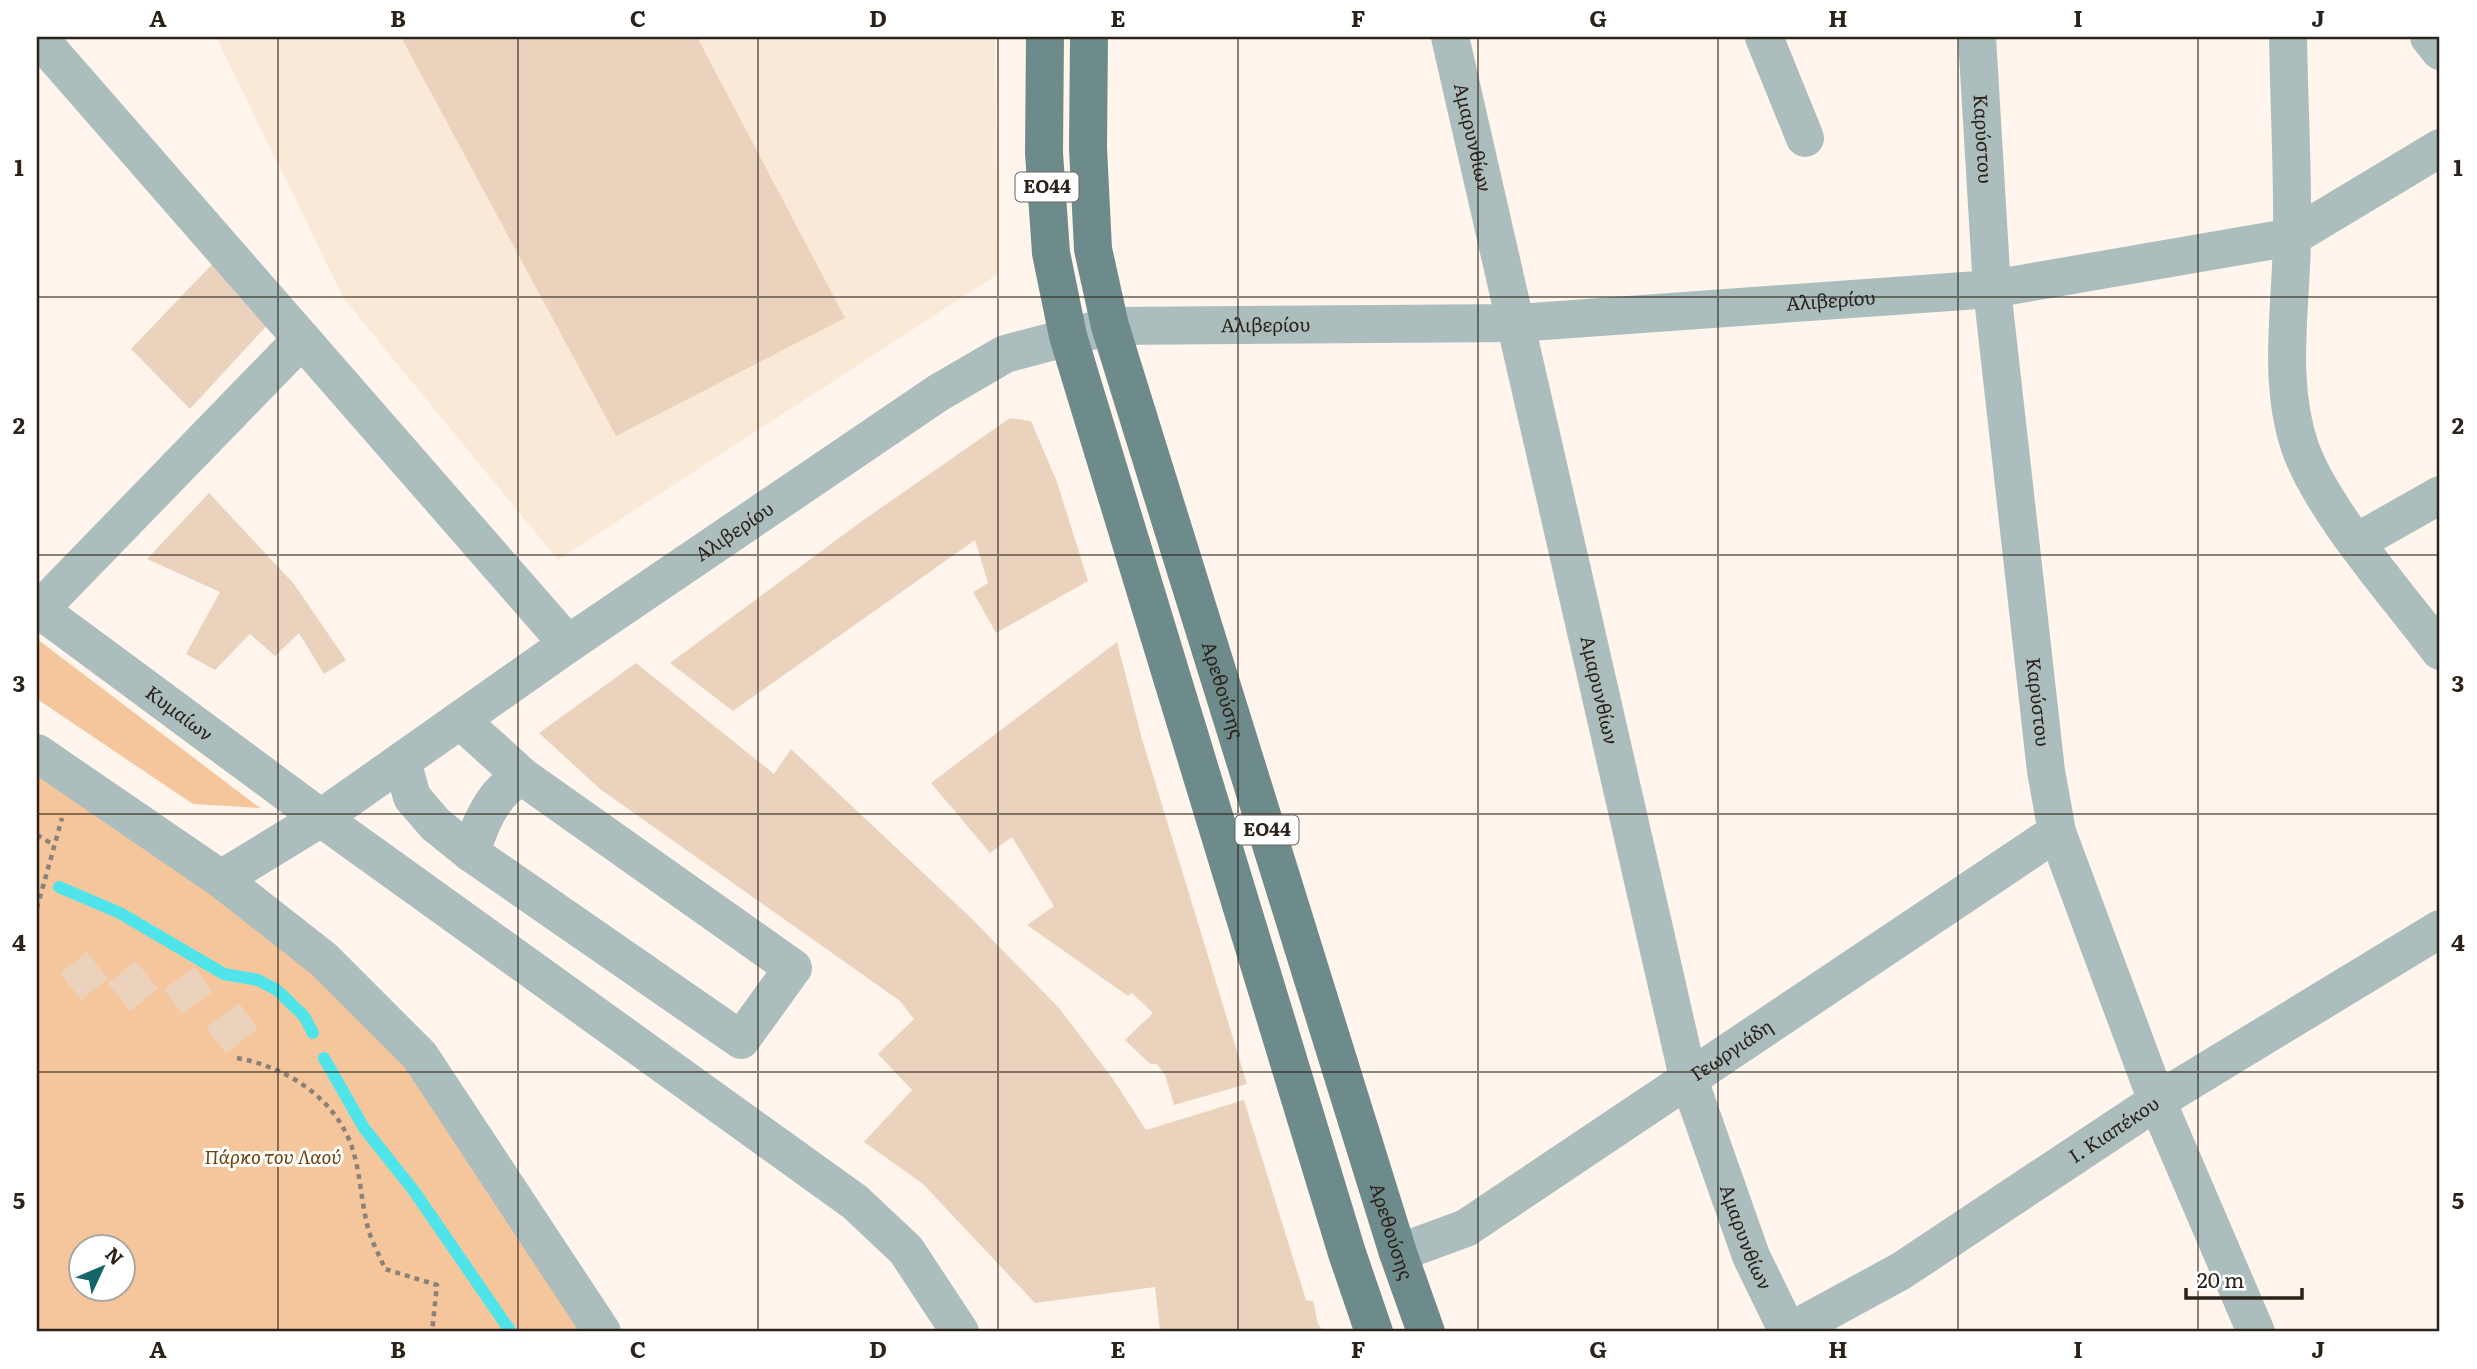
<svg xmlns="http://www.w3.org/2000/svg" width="2477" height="1369" font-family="Literata,serif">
  <rect width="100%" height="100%" fill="#fff5ec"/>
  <!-- built -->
  <polygon fill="#fbe9d8" points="216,37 995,37 998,274 558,560 344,299"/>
  <!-- green -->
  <g fill="#f5c69c" fill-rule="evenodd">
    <polygon points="37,639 260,808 193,804 37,699"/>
    <path d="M37 753 420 1056 602 1332H37ZM80 1246H122V1288H80Z"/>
  </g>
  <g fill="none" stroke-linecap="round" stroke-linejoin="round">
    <!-- stream -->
    <g stroke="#4ee4ea" stroke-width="12">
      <polyline points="59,887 120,913 224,974 258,980 277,990 304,1016 313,1033"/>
      <polyline points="324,1058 364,1128 414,1191 511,1332"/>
    </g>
  </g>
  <!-- building -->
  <g fill="#ead2bc">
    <polygon points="401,37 697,37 845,318 616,436"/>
    <polygon points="219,257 271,321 190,409 131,349"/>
    <polygon points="1010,418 1031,421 1057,482 1088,581 996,633 973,592 988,583 975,540 733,711 670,663 862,521"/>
    <polygon points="209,493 294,584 346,660 324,674 299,633 275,656 250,634 215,670 186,654 220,592 147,559"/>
    <polygon points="1117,642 1142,739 1247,1084 1174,1105 1165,1075 1157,1064 1150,1064 1125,1040 1153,1013 1132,993 1128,996 1027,925 1054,906 1012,837 990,853 931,783"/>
    <polygon points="636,663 774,774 791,749 969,916 1059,1008 1113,1079 1146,1130 1244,1100 1306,1300 1313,1301 1318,1324 1324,1332 1160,1332 1155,1287 1035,1303 923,1184 864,1142 912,1090 878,1054 914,1019 900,1001 600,789 539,733"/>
    <polygon points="87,952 108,979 81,1000 60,973"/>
    <polygon points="136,961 158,989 130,1011 108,983"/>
    <polygon points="195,967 212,992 182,1014 164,989"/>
    <polygon points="239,1003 258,1029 226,1053 206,1028"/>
  </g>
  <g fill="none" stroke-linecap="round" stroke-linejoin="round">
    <!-- path -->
    <g stroke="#8a8179" stroke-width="4.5" stroke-dasharray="5 5" stroke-linecap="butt">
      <polyline points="37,835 54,845"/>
      <polyline points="37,908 62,818"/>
      <path d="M237 1058C282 1066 327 1093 347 1135 360 1162 360 1195 367 1224 370 1239 379 1254 385 1269L437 1285 432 1332"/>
    </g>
    <!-- minor -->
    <g stroke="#acbdbd" stroke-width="38">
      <polyline points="38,37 568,644"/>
      <path id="s1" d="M1450 37 1688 1077 1751 1256 1788 1332"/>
      <polyline points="1764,37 1805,138"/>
      <path id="s2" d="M1977 37 1992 289 2046 771 2057 832 2157 1101 2256 1332"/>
      <path d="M2288 37C2289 104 2293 172 2292 239 2291 308 2277 383 2301 450 2325 514 2398 595 2440 651"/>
      <polyline points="2429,37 2440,51"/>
      <polyline points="2357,542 2440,495"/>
      <path id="s3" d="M37 608 321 818 855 1202 906 1250 960 1332"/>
      <polyline points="39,610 302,339"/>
      <polyline points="37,753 221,879 323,959 420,1056 602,1332"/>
      <polyline points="402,761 412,797 435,824 471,853 741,1040 793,968 523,777 460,720"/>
      <path d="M471 853C479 826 494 788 523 777"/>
      <path id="s4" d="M221 879 321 818 568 644 938 393 1005 354 1110 326 1516 323 1992 289 2292 237 2440 148"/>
      <path id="s5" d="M1398 1253 1466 1228 2057 832"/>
      <path id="s6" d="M1789 1332 1901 1271 2157 1101 2440 929"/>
    </g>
    <!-- major -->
    <g stroke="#6e8b8c" stroke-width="38">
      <polyline points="1045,37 1044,153 1051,253 1068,336 1347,1253 1374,1332"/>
      <path id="s7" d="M1089 37 1088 148 1093 249 1110 326 1398 1253 1426 1332"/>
    </g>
  </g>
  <!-- grid -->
  <path fill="none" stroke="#2b221a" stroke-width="2" stroke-opacity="0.55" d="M278 37V1332M518 37V1332M758 37V1332M998 37V1332M1238 37V1332M1478 37V1332M1718 37V1332M1958 37V1332M2198 37V1332M37 297H2440M37 555H2440M37 814H2440M37 1072H2440"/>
  <g text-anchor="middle" stroke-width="6" stroke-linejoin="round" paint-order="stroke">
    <!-- shield labels -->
    <g fill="#fff" stroke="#6b645f" stroke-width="2">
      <rect x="1015.5" y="172.5" width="63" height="29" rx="5"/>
      <rect x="1235.5" y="815.5" width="63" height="29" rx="5"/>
    </g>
    <g font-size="18" font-weight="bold" fill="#2b221a">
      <text x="1047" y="193">ΕΟ44</text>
      <text x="1267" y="836">ΕΟ44</text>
    </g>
    <!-- street labels -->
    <g font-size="19" fill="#2b221a" stroke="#fff">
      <text dy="7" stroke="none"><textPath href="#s1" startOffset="103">Αμαρυνθίων</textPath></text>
      <text dy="7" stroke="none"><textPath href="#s2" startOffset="102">Καρύστου</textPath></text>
      <text dy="7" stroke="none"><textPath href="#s4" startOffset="1774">Αλιβερίου</textPath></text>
      <text dy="7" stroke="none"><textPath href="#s4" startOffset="1208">Αλιβερίου</textPath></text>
      <text dy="7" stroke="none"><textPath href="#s4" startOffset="620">Αλιβερίου</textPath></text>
      <text dy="7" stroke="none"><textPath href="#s7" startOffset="672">Αρεθούσης</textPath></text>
      <text dy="7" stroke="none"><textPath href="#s1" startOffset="670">Αμαρυνθίων</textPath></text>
      <text dy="7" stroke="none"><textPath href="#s2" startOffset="668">Καρύστου</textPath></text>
      <text dy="7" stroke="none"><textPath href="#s3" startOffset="177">Κυμαίων</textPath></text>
      <text dy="7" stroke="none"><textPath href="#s5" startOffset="392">Γεωργιάδη</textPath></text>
      <text dy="7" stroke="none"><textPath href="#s6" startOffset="383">Ι. Κιαπέκου</textPath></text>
      <text dy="7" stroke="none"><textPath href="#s7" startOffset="1239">Αρεθούσης</textPath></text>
      <text dy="7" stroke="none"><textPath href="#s1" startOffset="1237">Αμαρυνθίων</textPath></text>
    </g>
    <!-- park labels -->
    <g font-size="19" font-style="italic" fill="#72430a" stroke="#fff">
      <text x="273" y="1164">Πάρκο του Λαού</text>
    </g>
  </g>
  <!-- border -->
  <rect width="2477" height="1369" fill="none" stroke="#ffffff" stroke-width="77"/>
  <!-- north arrow -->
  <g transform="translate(102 1268) rotate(46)"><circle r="33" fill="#ffffff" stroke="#aaa7a3" stroke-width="2"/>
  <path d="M0-5L12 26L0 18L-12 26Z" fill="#156467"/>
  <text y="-10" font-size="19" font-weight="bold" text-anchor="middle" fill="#2b221a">N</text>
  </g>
  <!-- scale -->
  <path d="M2186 1288v10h116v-10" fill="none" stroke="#2b221a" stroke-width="3.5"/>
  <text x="2197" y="1288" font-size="21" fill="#2b221a" stroke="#ffffff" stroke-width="5" paint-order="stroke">20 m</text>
  <rect x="38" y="38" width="2400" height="1292" fill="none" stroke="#2b221a" stroke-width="2.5"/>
  <g font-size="23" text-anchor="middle" font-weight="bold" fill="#2b221a">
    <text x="158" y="27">A</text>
    <text x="398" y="27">B</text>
    <text x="638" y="27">C</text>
    <text x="878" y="27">D</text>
    <text x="1118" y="27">E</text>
    <text x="1358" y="27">F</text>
    <text x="1598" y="27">G</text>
    <text x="1838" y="27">H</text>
    <text x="2078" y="27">I</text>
    <text x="2318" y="27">J</text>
    <text x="19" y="176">1</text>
    <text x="2458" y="176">1</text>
    <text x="19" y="434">2</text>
    <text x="2458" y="434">2</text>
    <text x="19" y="692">3</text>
    <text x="2458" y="692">3</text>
    <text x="19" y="951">4</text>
    <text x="2458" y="951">4</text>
    <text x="19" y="1209">5</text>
    <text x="2458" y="1209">5</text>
    <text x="158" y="1358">A</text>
    <text x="398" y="1358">B</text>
    <text x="638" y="1358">C</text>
    <text x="878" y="1358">D</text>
    <text x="1118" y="1358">E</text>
    <text x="1358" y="1358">F</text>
    <text x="1598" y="1358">G</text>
    <text x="1838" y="1358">H</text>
    <text x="2078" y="1358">I</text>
    <text x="2318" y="1358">J</text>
  </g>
</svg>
